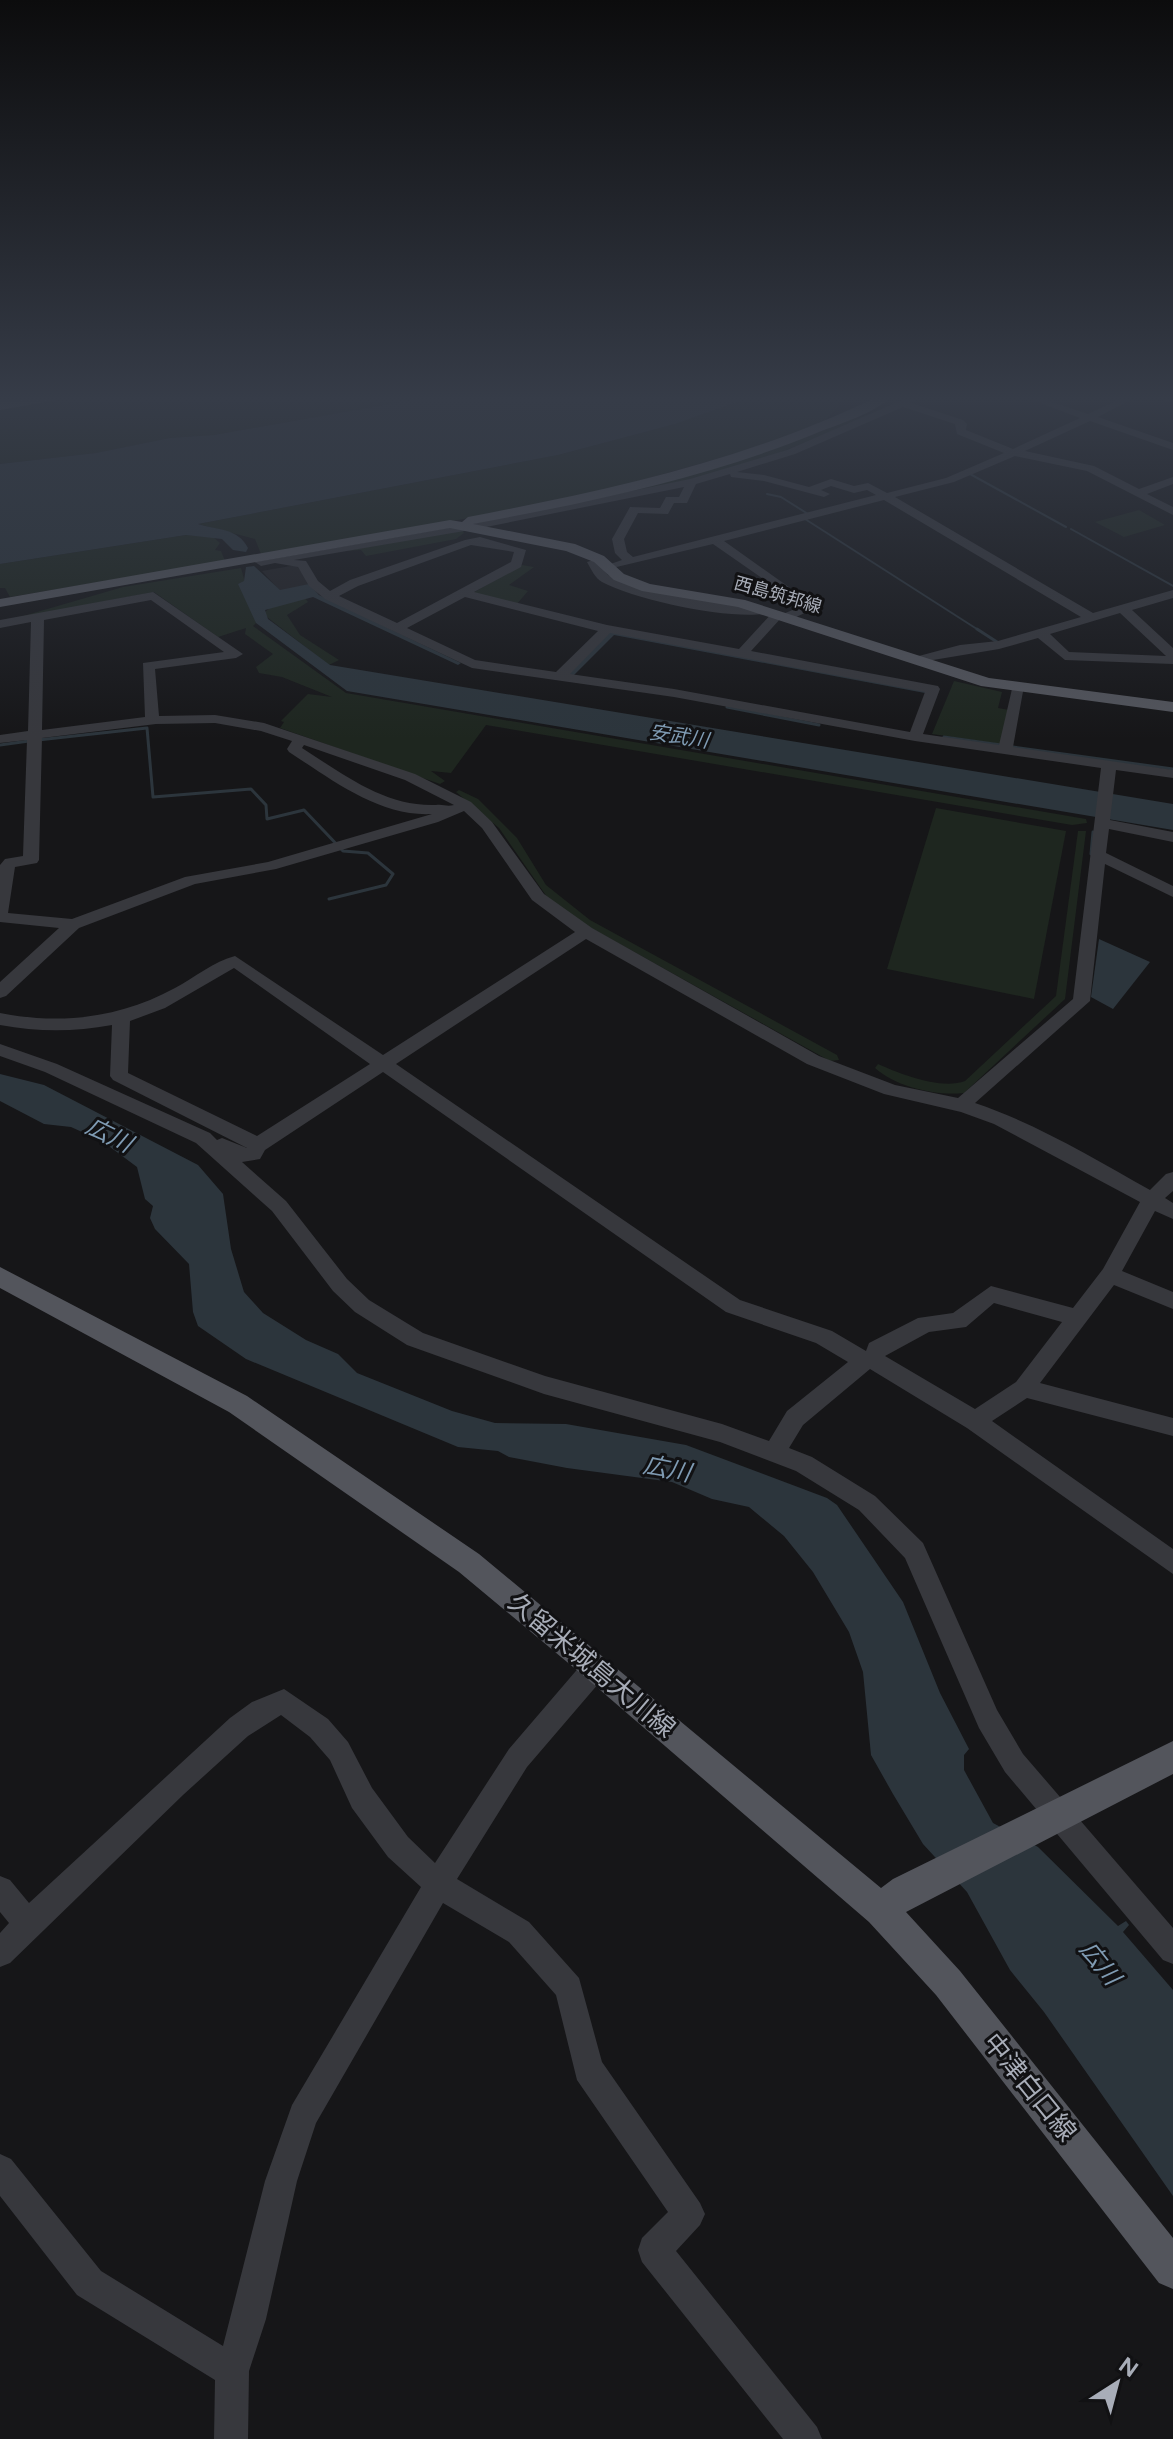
<svg xmlns="http://www.w3.org/2000/svg" width="1173" height="2439" font-family="Figtree,'Noto Sans JP',sans-serif">
  <rect width="100%" height="100%" fill="#161618"/>
  <!-- built -->
  <polygon fill="#222225" points="296,565 311,584 280,591 262,571"/>
  <!-- green -->
  <g fill="#1e261f">
    <polygon points="83,398 424,398 214,435 170,438 97,453 0,464 0,408"/>
    <polygon points="748,398 846,398 823,423 745,451 610,489 521,509 261,554 255,539 198,524 558,455 675,424"/>
    <polygon points="889,408 764,459 690,481 527,512 620,492"/>
    <polygon points="1139,510 1165,525 1124,537 1095,522"/>
    <polygon points="462,530 464,533 456,539 366,556 361,550 345,551"/>
    <polygon points="186,535 213,537 220,543 215,550 221,551 225,561 10,597 5,588 0,588 0,564"/>
    <polygon points="522,565 534,567 509,585 528,591 516,605 471,594"/>
    <polygon points="241,568 256,623 253,626 346,693 1086,819 1087,823 1072,825 486,725 451,773 431,771 445,781 440,784 280,728 284,722 281,721 308,694 332,697 282,677 259,673 256,667 273,654 245,634 246,628 218,637 154,592 13,619 123,587"/>
    <polygon points="305,598 308,602 287,615 300,635 339,660 329,665 263,614 273,605"/>
    <polygon points="954,681 1002,692 998,708 1009,710 1001,744 932,734"/>
    <polygon points="459,790 478,799 517,838 546,885 590,920 837,1055 839,1060 830,1061 584,924 547,897 499,828 456,792"/>
    <polygon points="936,808 1066,831 1034,999 887,969"/>
    <path d="M1078 831H1086L1065 999 964 1093C936 1096 896 1087 875 1068L878 1064C900 1074 941 1090 965 1081L1056 996Z"/>
  </g>
  <!-- water -->
  <g fill="#2c353c">
    <path d="M424 398H748L675 424 558 455 198 524C217 530 238 528 248 548L246 552 233 550 222 539 186 535 0 564V464L96 453 170 438 214 435Z"/>
    <polygon points="254,566 280,590 309,584 319,595 461,663 458,665 313,597 265,610 268,619 330,665 1173,804 1173,830 347,691 256,623 238,584 244,581 246,567"/>
    <polygon points="610,631 926,690 925,693 614,635 573,676 566,674"/>
    <polygon points="1099,939 1150,962 1113,1009 1091,997"/>
    <polygon points="0,1074 44,1085 198,1165 223,1194 231,1249 244,1292 263,1313 306,1340 338,1354 357,1373 452,1411 495,1423 566,1424 686,1445 827,1498 837,1505 903,1602 940,1693 969,1749 964,1755 964,1770 993,1823 1038,1847 1118,1926 1126,1921 1129,1925 1123,1932 1173,1990 1173,2196 1044,2012 1010,1970 967,1892 923,1844 893,1794 871,1755 863,1672 849,1632 813,1572 784,1536 749,1507 712,1499 672,1482 567,1468 509,1457 498,1451 458,1447 246,1359 198,1326 193,1312 189,1264 155,1229 150,1218 153,1206 145,1199 137,1167 102,1141 71,1127 44,1124 0,1101"/>
  </g>
  <g fill="none" stroke-linecap="round" stroke-linejoin="round">
    <!-- stream-far1 -->
    <g stroke="#2c353c" stroke-width="2">
      <polyline points="1162,398 1173,402"/>
      <polyline points="970,474 1066,527"/>
      <polyline points="767,494 781,497 808,514"/>
      <polyline points="805,519 980,631"/>
      <polyline points="1071,529 1173,586"/>
    </g>
    <!-- stream -->
    <g stroke="#2c353c" stroke-width="3">
      <polyline points="977,629 997,642"/>
      <polyline points="727,707 819,725"/>
      <polyline points="944,737 1001,745"/>
      <polyline points="38,740 147,728 153,797 251,789 266,805 267,819 304,810 343,851 368,853 393,874 386,885 329,899"/>
      <polyline points="0,745 29,741"/>
      <polyline points="1013,747 1173,769"/>
      <polyline points="1091,854 1093,832"/>
    </g>
    <!-- minor -->
    <g fill="#37383d" fill-rule="evenodd">
      <polygon points="0,398 32,398 0,402"/>
      <path d="M907 398H919L911 403 963 420 967 424 966 430 1013 449 1080 418 1027 398H1040L1088 414 1122 398H1134L1098 417 1173 443V450L1090 421 1025 451 1094 466 1139 489 1173 477V484L1147 494 1173 507V515L1087 471 1015 456 954 482 895 497 1093 613 1173 590V598L1132 610 1173 648V664L1065 660 1038 638 999 649 915 663V657L960 645 998 641 1081 617 884 500 724 541 817 607 790 620 781 618 751 651 938 686 940 689 923 734 999 745 1012 689 1024 686 1013 747 1173 770V778L1116 770 1110 820 1173 832V842L1109 829 1106 853 1173 886V897L1105 864 1090 1001 975 1103C1037 1124 1093 1158 1150 1190L1166 1174 1173 1172V1191L1165 1198 1173 1203V1219L1155 1211 1122 1271 1173 1292V1309L1114 1285 1040 1383 1173 1418V1436L1027 1398 992 1421 1173 1549V1574L967 1428 870 1369 803 1425 789 1448 812 1457 875 1496 923 1543 997 1710 1023 1754 1173 1928V1964L1163 1960 1005 1772 979 1728 905 1558 859 1510 796 1471 720 1442 544 1394 407 1345 355 1312 333 1291 272 1211 196 1143 45 1072 0 1056V1044L57 1064 210 1133 217 1140 222 1138 247 1148 113 1080 110 1076 112 1025C74 1032 38 1032 0 1025V1013C61 1025 120 1018 175 988 194 978 214 961 235 956L383 1055 575 932 532 900 482 828 464 811 438 822 276 869 195 884 79 928 6 996 0 998V982L59 928 0 922V865L5 859 23 856 27 740 0 743V735L28 731 31 622 0 628V620L153 592 243 654 236 658 155 669 159 716 215 715 264 723 415 774 471 802 492 822 544 894 592 928 819 1056 895 1085 958 1098 1073 999 1101 768 915 741 674 697 472 668 325 599 309 586 298 567 275 563 261 566 255 562 476 523 690 479 787 450ZM903 407 955 424 957 434 1004 453 946 478 887 493 868 483 854 486 831 479 809 487 764 475 737 472 795 454ZM730 474 731 477 764 481 824 497 830 494 821 490 831 486 854 493 867 490 876 495 633 557 627 552 624 539 638 513 668 514 674 503H687L696 484ZM684 487 679 497H666L660 508 630 507 612 539 615 553 622 560 602 567 597 559 587 562C591 569 595 578 602 582 636 600 726 619 763 614V608L759 607C706 602 658 595 608 575L604 570 713 544 802 606 783 614 773 612 739 649 607 625 474 592 521 567 526 550 480 537 465 540 350 580 330 591 318 581 306 561 294 560 476 529ZM471 545 514 552 511 562 397 623 339 596 358 586ZM465 597 598 631 556 672 475 660 407 628ZM151 600 224 652 143 663 145 717 42 730 44 620ZM1120 613 1166 656 1069 652 1050 634ZM610 633 925 692 910 732 674 689 570 674ZM215 723 261 731 292 741 287 749 289 752C331 779 379 817 432 814L268 862 185 877 72 919 8 913 15 867 37 863 39 860 42 738 156 724ZM304 745 405 780 454 805C446 807 444 804 436 805 385 807 343 774 302 748ZM586 939 807 1064 884 1094 961 1112 994 1124 1140 1202 1103 1269 1073 1308 991 1286 953 1313 918 1318 869 1343 866 1351 832 1331 740 1300 396 1064ZM234 968 370 1064 257 1136 128 1073 130 1021 165 1008ZM383 1072 726 1312 816 1343 848 1362 787 1411 769 1441 722 1424 545 1376 423 1333 369 1300 347 1279 286 1201 242 1162 260 1159 265 1150ZM994 1303 1062 1322 1016 1382 975 1409 885 1356 929 1332 966 1327Z"/>
      <polygon points="596,1655 605,1658 609,1667 605,1676 527,1767 457,1879 529,1922 579,1978 602,2062 700,2203 705,2214 700,2225 676,2251 817,2427 822,2439 783,2439 642,2262 638,2250 642,2238 668,2212 577,2080 556,1995 509,1942 443,1903 316,2123 297,2181 266,2319 249,2371 248,2439 214,2439 215,2380 77,2295 0,2196 0,2154 11,2159 101,2271 223,2346 265,2181 292,2105 421,1887 388,1857 352,1808 330,1760 310,1737 281,1715 248,1736 183,1795 10,1963 0,1967 0,1933 9,1923 0,1912 0,1876 10,1880 29,1903 230,1718 252,1702 284,1689 328,1719 348,1742 372,1788 408,1837 435,1863 509,1749 587,1658"/>
    </g>
    <!-- major -->
    <g fill="#53555c" fill-rule="evenodd">
      <polygon points="38,398 68,398 0,410 0,402"/>
      <path d="M875 398H890C872 414 842 423 819 432 708 478 590 502 473 524L575 544 604 556 624 574 650 584 745 600 989 678 1173 702V712L981 686 738 607 642 591 614 580 594 562 566 551 450 528 0 607V599L450 520 462 522 468 517C609 490 746 460 875 398Z"/>
      <polygon points="0,1267 247,1396 479,1554 881,1888 893,1879 1173,1741 1173,1774 906,1912 960,1971 1173,2238 1173,2289 1159,2283 936,1995 869,1922 585,1677 459,1572 229,1412 0,1288"/>
    </g>
  </g>
  <!-- sky -->
  <linearGradient id="sky" x2="0" y2="1"><stop stop-color="#0c0c0d"/><stop offset="0.54" stop-color="#363c48"/><stop offset="1" stop-color="#363c48" stop-opacity="0"/></linearGradient>
  <rect width="1173" height="739" fill="url(#sky)"/>
  <g text-anchor="middle" stroke-width="6" stroke-linejoin="round" paint-order="stroke">
    <!-- far-street labels -->
    <g font-size="18" fill="#a8adb8" stroke="#111113">
      <text transform="translate(778 595) rotate(16)" y="6">西島筑邦線</text>
    </g>
    <!-- far-water labels -->
    <g font-size="20" font-style="italic" fill="#7f9bb3" stroke="#111113">
      <text transform="translate(679 736) rotate(9)" y="7">安武川</text>
    </g>
    <!-- water labels -->
    <g font-size="24" font-style="italic" fill="#7f9bb3" stroke="#111113">
      <text transform="translate(109 1135) rotate(26)" y="8">広川</text>
      <text transform="translate(667 1469) rotate(11)" y="8">広川</text>
      <text transform="translate(1100 1963) rotate(51)" y="8">広川</text>
    </g>
    <!-- near-street labels -->
    <g font-size="26" fill="#a8adb8" stroke="#111113">
      <text transform="translate(592 1665) rotate(40)" y="9">久留米城島大川線</text>
      <text transform="translate(1030 2087) rotate(51)" y="9">中津白口線</text>
    </g>
  </g>
  <!-- north arrow -->
  <g transform="translate(1117 2383) rotate(36)" stroke="#111113" stroke-width="6" paint-order="stroke">
  <path d="M0-6L14 30L0 20L-14 30Z" fill="#a8adb8"/>
  <text y="-12" font-size="22" font-weight="bold" text-anchor="middle" fill="#a8adb8">N</text>
  </g>
</svg>
